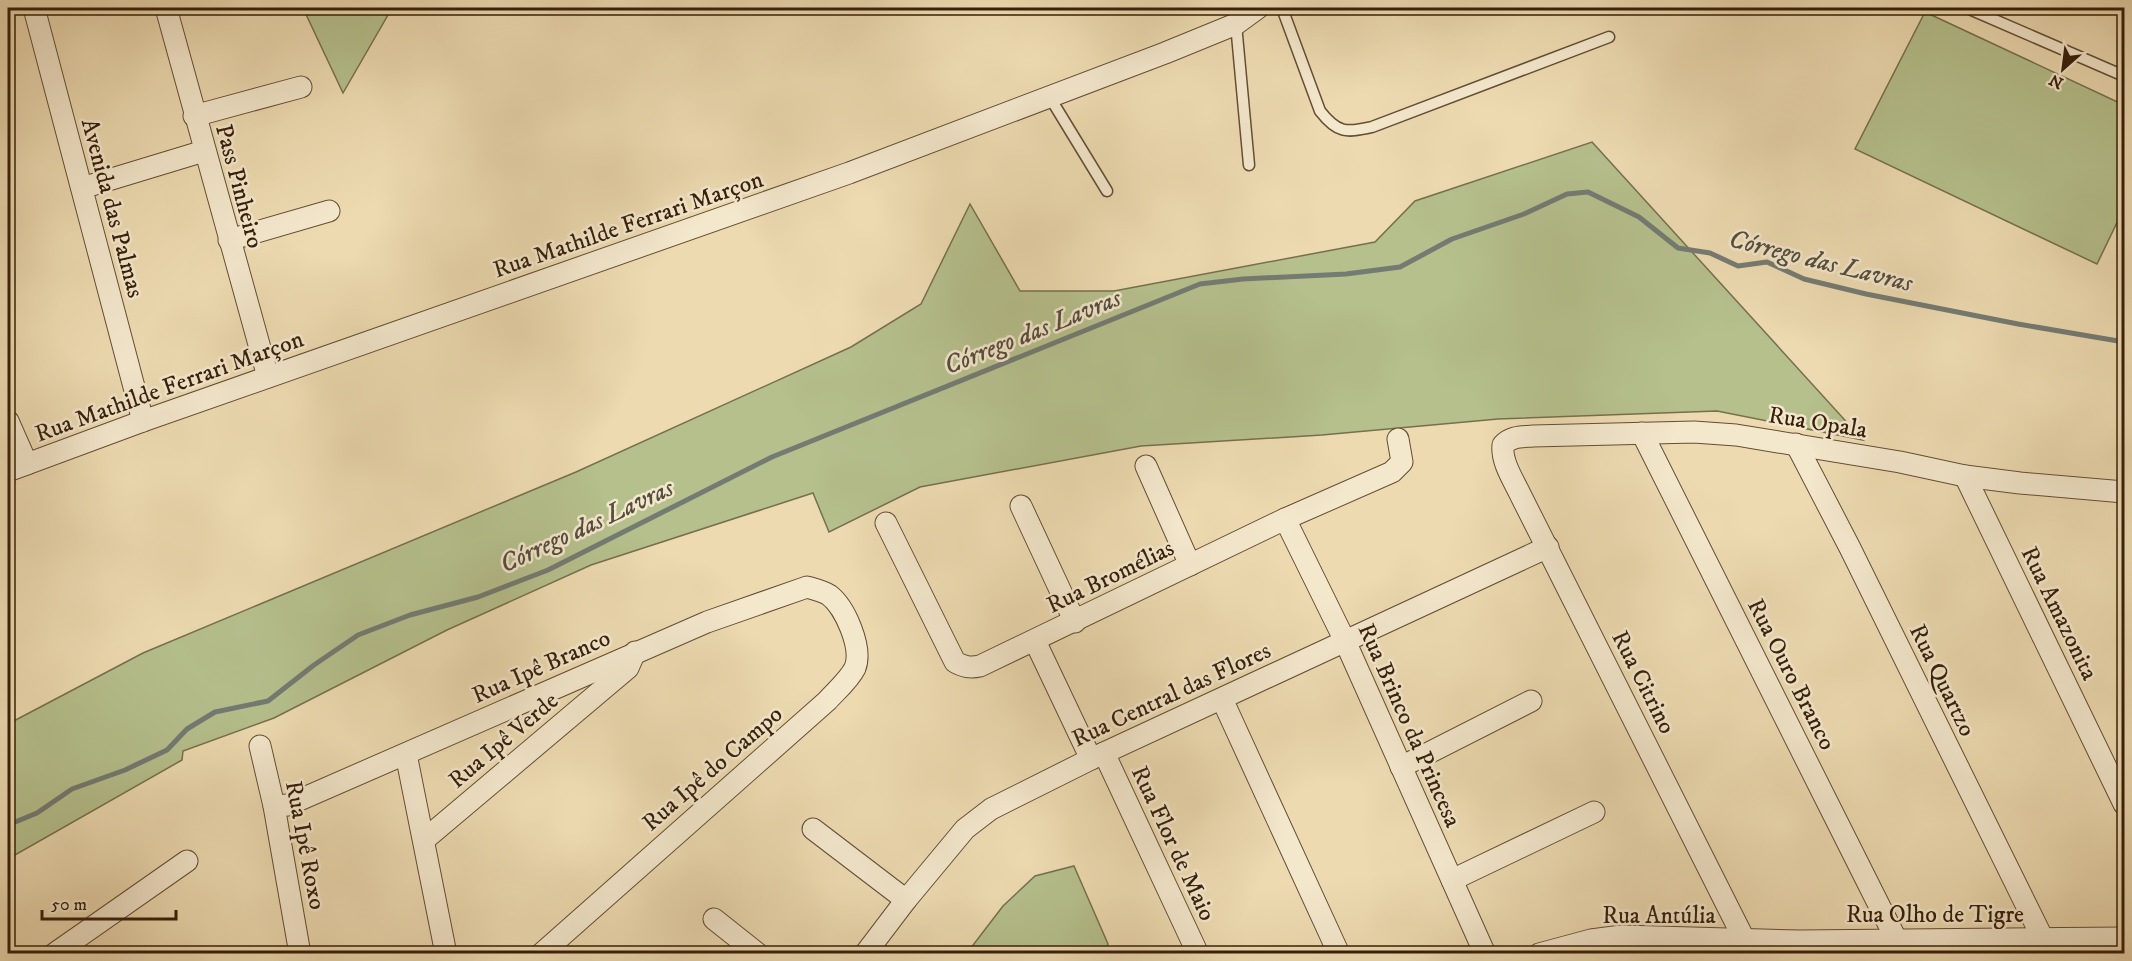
<svg xmlns="http://www.w3.org/2000/svg" width="2132" height="961" font-family="'IM FELL DW Pica',serif">
  <rect width="100%" height="100%" fill="#eddab1"/>
  <filter id="stains"><feTurbulence type="fractalNoise" baseFrequency=".00333" numOctaves="4"/><feColorMatrix values="0 0 0 0 .2 0 0 0 0 .09 0 0 0 0 .02 0 0 0 .5 -.17"/></filter>
  <radialGradient id="worn" r=".72"><stop offset=".6" stop-color="#630" stop-opacity="0"/><stop offset="1" stop-color="#630" stop-opacity=".3"/></radialGradient>
  <!-- green -->
  <g fill="#b5c08d" stroke="#76704c" stroke-width="1.5">
    <polygon points="303,8 392,8 343,93"/>
    <polygon points="1925,12 2124,105 2124,208 2097,264 1855,149"/>
    <polygon points="1592,142 1863,440 1717,411 1498,419 1322,435 1141,446 920,487 829,532 813,493 591,565 447,630 274,718 183,751 182,760 8,859 8,724 143,653 576,472 851,347 921,304 970,204 1020,291 1114,291 1375,242 1415,201"/>
    <polygon points="1074,866 1108,944 1104,953 967,953 1003,906 1035,876"/>
  </g>
  <g fill="none" stroke-linecap="round" stroke-linejoin="round">
    <!-- stream -->
    <polyline stroke="#747b73" stroke-width="5" points="8,825 37,813 72,789 125,770 167,750 187,729 215,712 268,701 314,665 358,635 410,615 478,597 548,570 772,457 1200,284 1243,279 1346,274 1400,267 1452,239 1524,214 1567,194 1588,192 1639,217 1678,248 1710,253 1738,266 1767,262 1804,279 1866,294 2018,324 2124,342"/>
    <defs>
      <g id="lane">
        <path d="M1282 8 1320 111C1337 133 1346 133 1372 127L1609 37"/>
        <polyline points="1967,8 2124,76"/>
        <polyline points="1236,24 1249,165"/>
        <polyline points="1049,96 1107,191"/>
      </g>
      <g id="street">
        <polyline points="34,8 143,421"/>
        <polyline points="166,8 268,377"/>
        <polyline points="194,116 301,87"/>
        <polyline points="82,188 204,151"/>
        <polyline points="229,240 329,211"/>
        <polyline points="8,421 27,464"/>
        <polyline points="1642,433 1896,939"/>
        <polyline points="1796,444 1850,548 2043,939"/>
        <polyline points="1146,466 1190,565"/>
        <polyline points="8,471 143,421 849,173 1165,53 1236,24 1258,8"/>
        <polyline points="1965,476 2124,804"/>
        <polyline points="1021,506 1075,622"/>
        <polyline points="1285,519 1345,641 1485,954"/>
        <path d="M886 523 955 662C964 667 970 668 980 666L1285 519 1392 472 1402 462 1398 439"/>
        <polyline points="1035,641 1091,759"/>
        <polyline points="1222,699 1339,954"/>
        <polyline points="260,746 274,806 300,954"/>
        <polyline points="1104,753 1198,954"/>
        <polyline points="406,754 446,954"/>
        <polyline points="1401,767 1531,701"/>
        <path d="M274 806 288 805 707 622 807 587C814 589 822 591 829 595 845 607 863 648 855 668 849 680 836 691 827 701L541 954"/>
        <polyline points="813,829 906,900"/>
        <polyline points="424,840 628,668 635,652"/>
        <polyline points="1452,880 1594,812"/>
        <polyline points="714,919 758,954"/>
        <path d="M1745 941 1521 496C1514 481 1501 462 1503 445 1511 436 1521 437 1533 436L1694 432 1736 435 1900 462 1965 476 2020 483 2124 492"/>
        <polyline points="54,954 187,861"/>
        <polyline points="865,954 906,900 965,829 991,809 1091,759 1548,547"/>
        <polyline points="1539,954 1591,940 1622,936 1799,941 2124,938"/>
      </g>
    </defs>
    <!-- lane casing -->
    <use href="#lane" stroke="#644e34" stroke-width="13"/>
    <!-- street casing -->
    <use href="#street" stroke="#644e34" stroke-width="23"/>
    <!-- lane -->
    <use href="#lane" stroke="#f3e7cc" stroke-width="10"/>
    <!-- street -->
    <use href="#street" stroke="#f3e7cc" stroke-width="21"/>
  </g>
  <g text-anchor="middle" stroke-width="5" stroke-linejoin="round" paint-order="stroke">
    <!-- street labels -->
    <g font-size="24" fill="#361f0b" stroke="#f3e7cc">
      <text transform="translate(240 186) rotate(75)" y="8">Pass Pinheiro</text>
      <text transform="translate(113 208) rotate(75)" y="8">Avenida das Palmas</text>
      <text transform="translate(628 224) rotate(-19)" y="8">Rua Mathilde Ferrari Marçon</text>
      <text transform="translate(169 386) rotate(-20)" y="8">Rua Mathilde Ferrari Marçon</text>
      <text transform="translate(1818 422) rotate(9)" y="8">Rua Opala</text>
      <text transform="translate(1110 576) rotate(-26)" y="8">Rua Bromélias</text>
      <text transform="translate(2060 613) rotate(64)" y="8">Rua Amazonita</text>
      <text transform="translate(541 666) rotate(-24)" y="8">Rua Ipê Branco</text>
      <text transform="translate(1792 674) rotate(63)" y="8">Rua Ouro Branco</text>
      <text transform="translate(1943 680) rotate(64)" y="8">Rua Quartzo</text>
      <text transform="translate(1644 682) rotate(63)" y="8">Rua Citrino</text>
      <text transform="translate(1171 694) rotate(-25)" y="8">Rua Central das Flores</text>
      <text transform="translate(1410 725) rotate(66)" y="8">Rua Brinco da Princesa</text>
      <text transform="translate(503 740) rotate(-40)" y="8">Rua Ipê Verde</text>
      <text transform="translate(712 768) rotate(-41)" y="8">Rua Ipê do Campo</text>
      <text transform="translate(1174 843) rotate(65)" y="8">Rua Flor de Maio</text>
      <text transform="translate(306 845) rotate(79)" y="8">Rua Ipê Roxo</text>
      <text x="1935" y="922">Rua Olho de Tigre</text>
      <text x="1659" y="923">Rua Antúlia</text>
    </g>
    <!-- water labels -->
    <g font-size="26" font-style="italic" fill="#554d3f" stroke="#f3e7cc">
      <text transform="translate(1821 260) rotate(14)" y="9">Córrego das Lavras</text>
      <text transform="translate(1032 331) rotate(-22)" y="9">Córrego das Lavras</text>
      <text transform="translate(586 525) rotate(-25)" y="9">Córrego das Lavras</text>
    </g>
  </g>
  <!-- margin -->
  <rect width="2132" height="961" fill="none" stroke="#eddab1" stroke-width="30"/>
  <rect x="9" y="9" width="2114" height="943" fill="none" stroke="#361f0b" stroke-width="3"/>
  <rect x="15" y="15" width="2102" height="931" fill="none" stroke="#361f0b" stroke-width="1.5"/>
  <!-- north arrow -->
  <g transform="translate(2063 69) rotate(208)" stroke="#f3e7cc" stroke-width="4.5" paint-order="stroke">
  <path d="M0-4.5L10 22L0 15L-10 22Z" fill="#361f0b"/>
  <text y="-9" font-size="16" font-weight="bold" text-anchor="middle" fill="#361f0b">N</text>
  </g>
  <!-- scale -->
  <path d="M42 910v9h134v-9" fill="none" stroke="#361f0b" stroke-width="3"/>
  <text x="51" y="910" font-size="18" fill="#361f0b" stroke="#f3e7cc" stroke-width="4.5" paint-order="stroke">50 m</text>
  <rect width="100%" height="100%" filter="url(#stains)"/>
  <rect width="100%" height="100%" fill="url(#worn)"/>
</svg>
